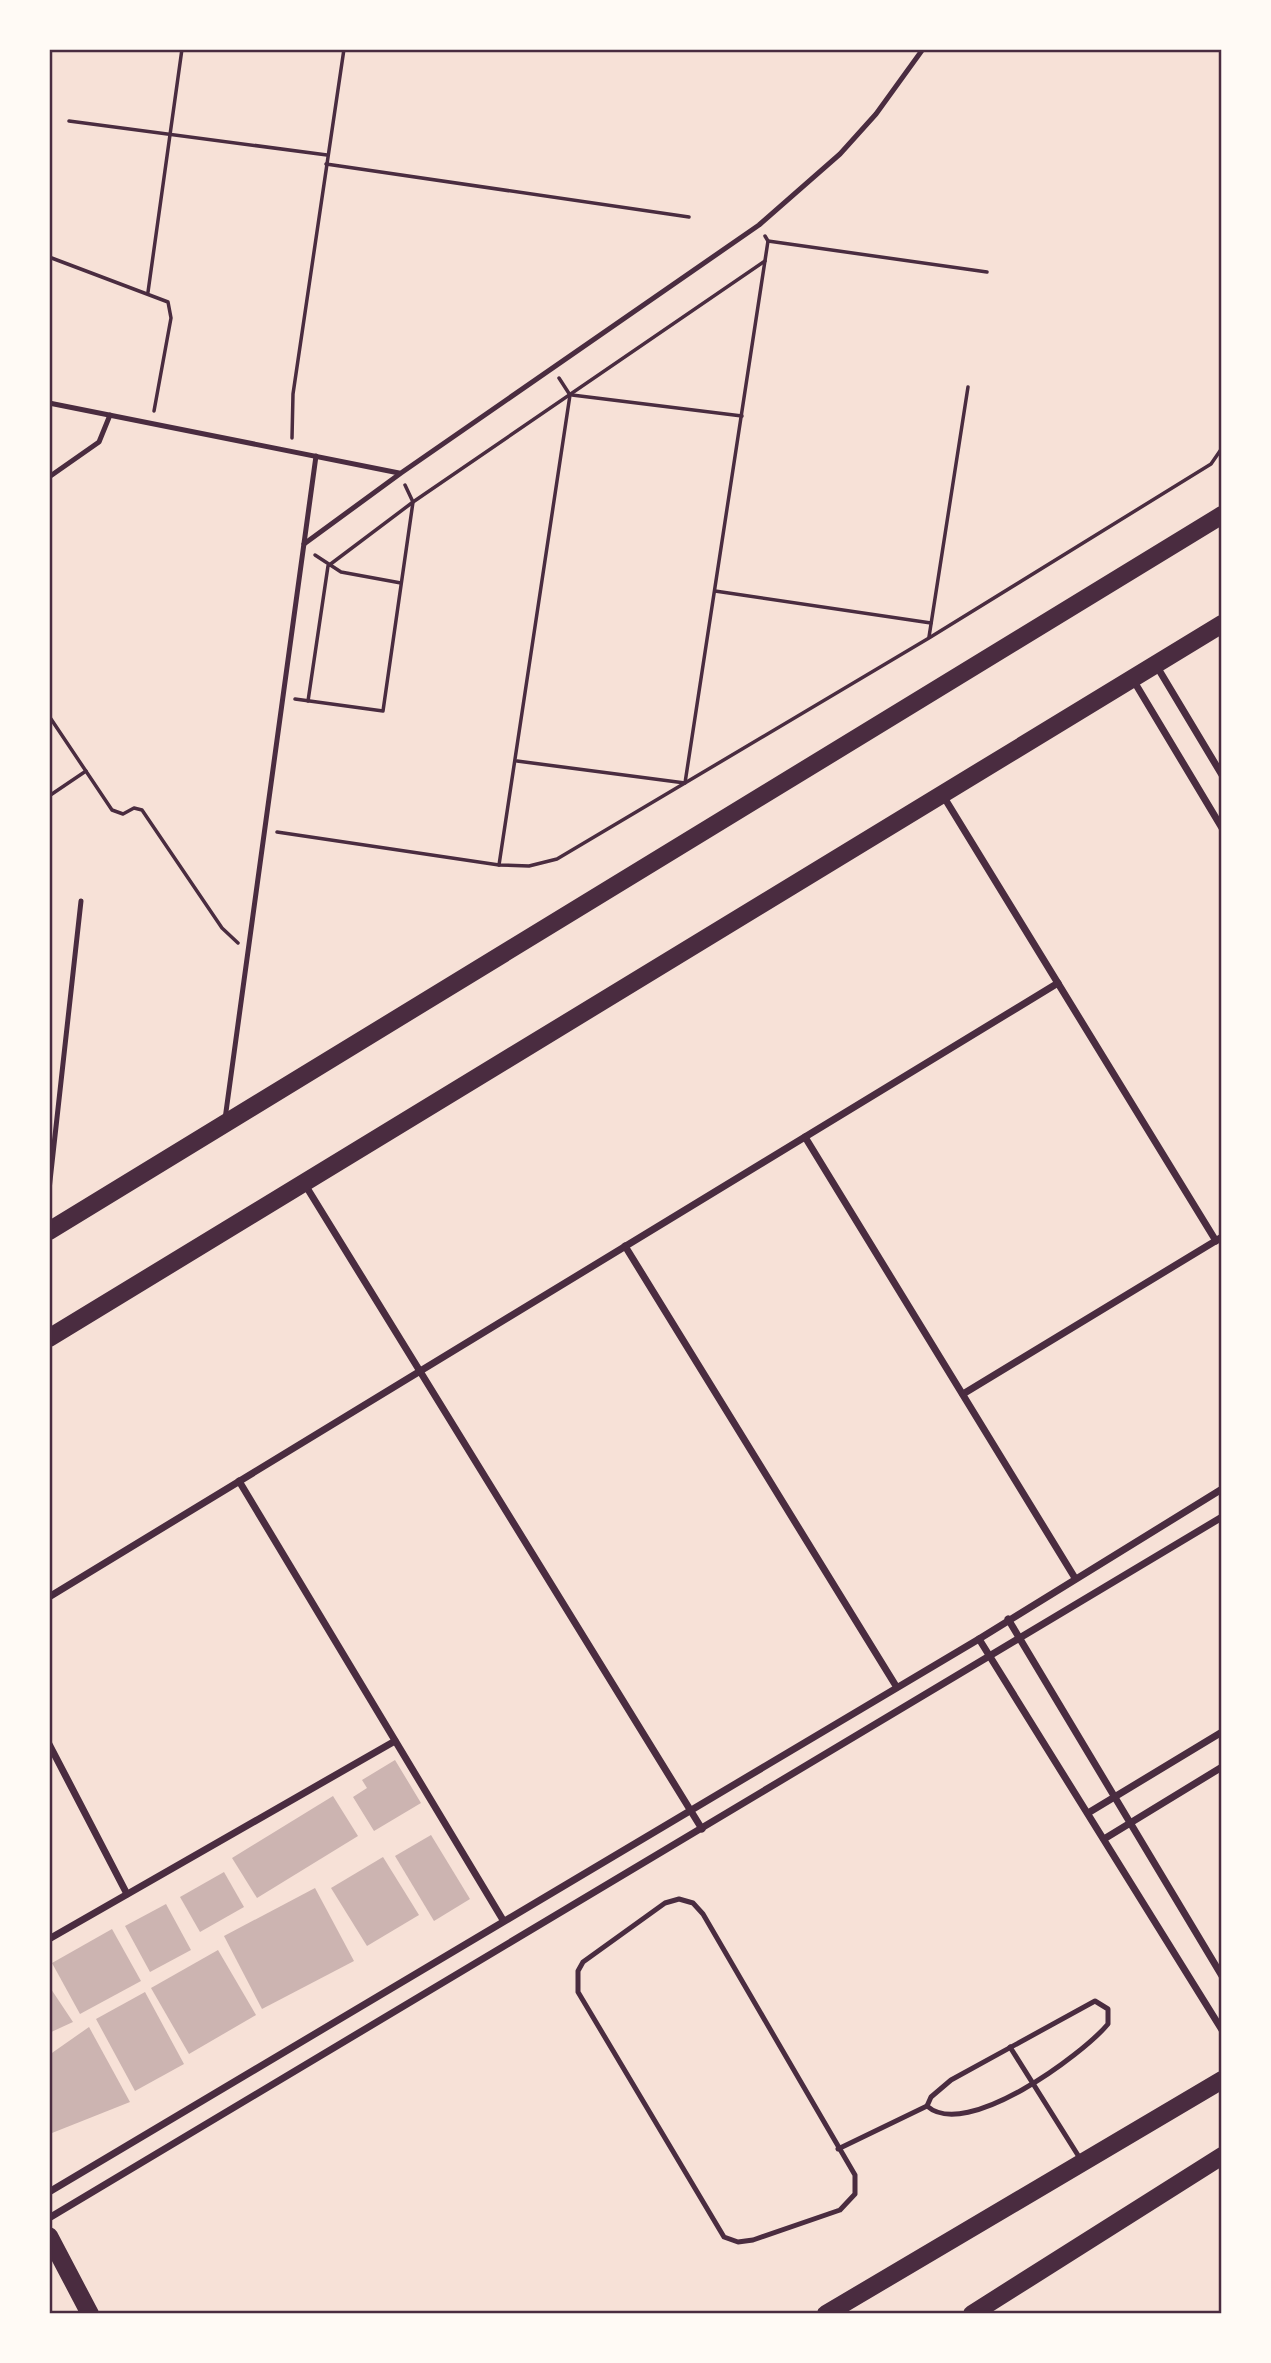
<svg xmlns="http://www.w3.org/2000/svg" width="1271" height="2363" font-family="'Source Sans 3',sans-serif">
  <rect width="100%" height="100%" fill="#f7e1d7"/>
  <!-- building -->
  <g fill="#ccb4b1">
    <polygon points="395,1760 421,1803 374,1831 353,1797 367,1788 362,1780"/>
    <polygon points="333,1796 358,1836 257,1898 232,1858"/>
    <polygon points="431,1835 470,1899 434,1921 395,1856"/>
    <polygon points="383,1857 419,1915 367,1946 331,1888"/>
    <polygon points="224,1872 244,1907 200,1932 180,1897"/>
    <polygon points="315,1888 354,1961 262,2009 224,1936"/>
    <polygon points="166,1904 191,1950 150,1972 125,1926"/>
    <polygon points="112,1929 141,1981 80,2014 52,1963"/>
    <polygon points="218,1950 256,2015 189,2054 151,1988"/>
    <polygon points="49,1986 73,2022 49,2033"/>
    <polygon points="145,1992 184,2064 135,2091 96,2019"/>
    <polygon points="89,2027 130,2102 52,2133 49,2126 49,2055"/>
  </g>
  <g fill="none" stroke-linecap="round" stroke-linejoin="round">
    <!-- path -->
    <g stroke="#4a2c40" stroke-width="3.5">
      <polyline points="69,121 327,155"/>
      <polyline points="326,164 689,217"/>
      <polyline points="768,241 987,272"/>
      <polyline points="49,257 168,302 171,318 154,411"/>
      <polyline points="148,292 182,49"/>
      <polyline points="572,395 742,416"/>
      <polyline points="292,438 293,394 344,49"/>
      <polyline points="315,555 341,572 401,583"/>
      <polyline points="715,591 931,623"/>
      <polyline points="929,637 968,387"/>
      <polyline points="295,699 383,711 413,502 405,485"/>
      <polyline points="308,701 328,566 413,502 765,261"/>
      <polyline points="49,716 112,810 123,814 134,808 142,810 222,928 238,943"/>
      <polyline points="517,761 685,783 768,241 765,236"/>
      <polyline points="49,796 86,771"/>
      <polyline points="277,832 499,865 529,866 557,859 929,638 1211,464 1222,448"/>
      <polyline points="499,865 570,395 559,378"/>
    </g>
    <!-- service -->
    <g stroke="#4a2c40" stroke-width="5">
      <polyline points="49,403 399,473"/>
      <polyline points="49,477 99,442 110,415"/>
      <polyline points="304,544 401,473 759,225 840,154 876,114 923,49"/>
      <polyline points="225,1119 316,456"/>
      <polyline points="49,1190 81,901"/>
      <polygon points="679,1899 693,1903 703,1914 855,2175 855,2194 840,2210 753,2240 738,2242 724,2237 578,1992 578,1971 583,1962 665,1903"/>
      <path d="M1095 2001 1108 2009V2024C1082 2055 966 2141 927 2106L931 2097 951 2080Z"/>
      <polyline points="1010,2047 1081,2160"/>
      <polyline points="838,2149 927,2106"/>
    </g>
    <!-- minor -->
    <g stroke="#4a2c40" stroke-width="7">
      <polyline points="1156,665 1222,775"/>
      <polyline points="1132,678 1222,828"/>
      <polyline points="942,794 1216,1241"/>
      <polyline points="805,1137 1075,1578"/>
      <polyline points="304,1183 702,1829"/>
      <polyline points="625,1246 896,1686"/>
      <polyline points="963,1394 1222,1237"/>
      <polyline points="239,1481 503,1920"/>
      <polyline points="49,1597 1058,983"/>
      <polyline points="1008,1619 1222,1976"/>
      <polyline points="979,1639 1222,2030"/>
      <polyline points="49,1744 127,1894"/>
      <polyline points="1088,1813 1222,1732"/>
      <polyline points="1104,1839 1222,1767"/>
      <polyline points="49,1939 395,1741"/>
      <polyline points="49,2192 979,1639 1222,1489"/>
      <polyline points="49,2218 1222,1517"/>
    </g>
    <!-- primary -->
    <g stroke="#4a2c40" stroke-width="18">
      <polyline points="49,1231 1222,515"/>
      <polyline points="49,1338 1222,624"/>
      <polyline points="49,2236 90,2314"/>
      <polyline points="826,2314 1222,2080"/>
      <polyline points="972,2314 1222,2156"/>
    </g>
  </g>
  <!-- border -->
  <rect width="1271" height="2363" fill="none" stroke="#fffaf5" stroke-width="102"/>
  <rect x="51" y="51" width="1169" height="2261" fill="none" stroke="#4a2c40" stroke-width="2.5"/>
</svg>
